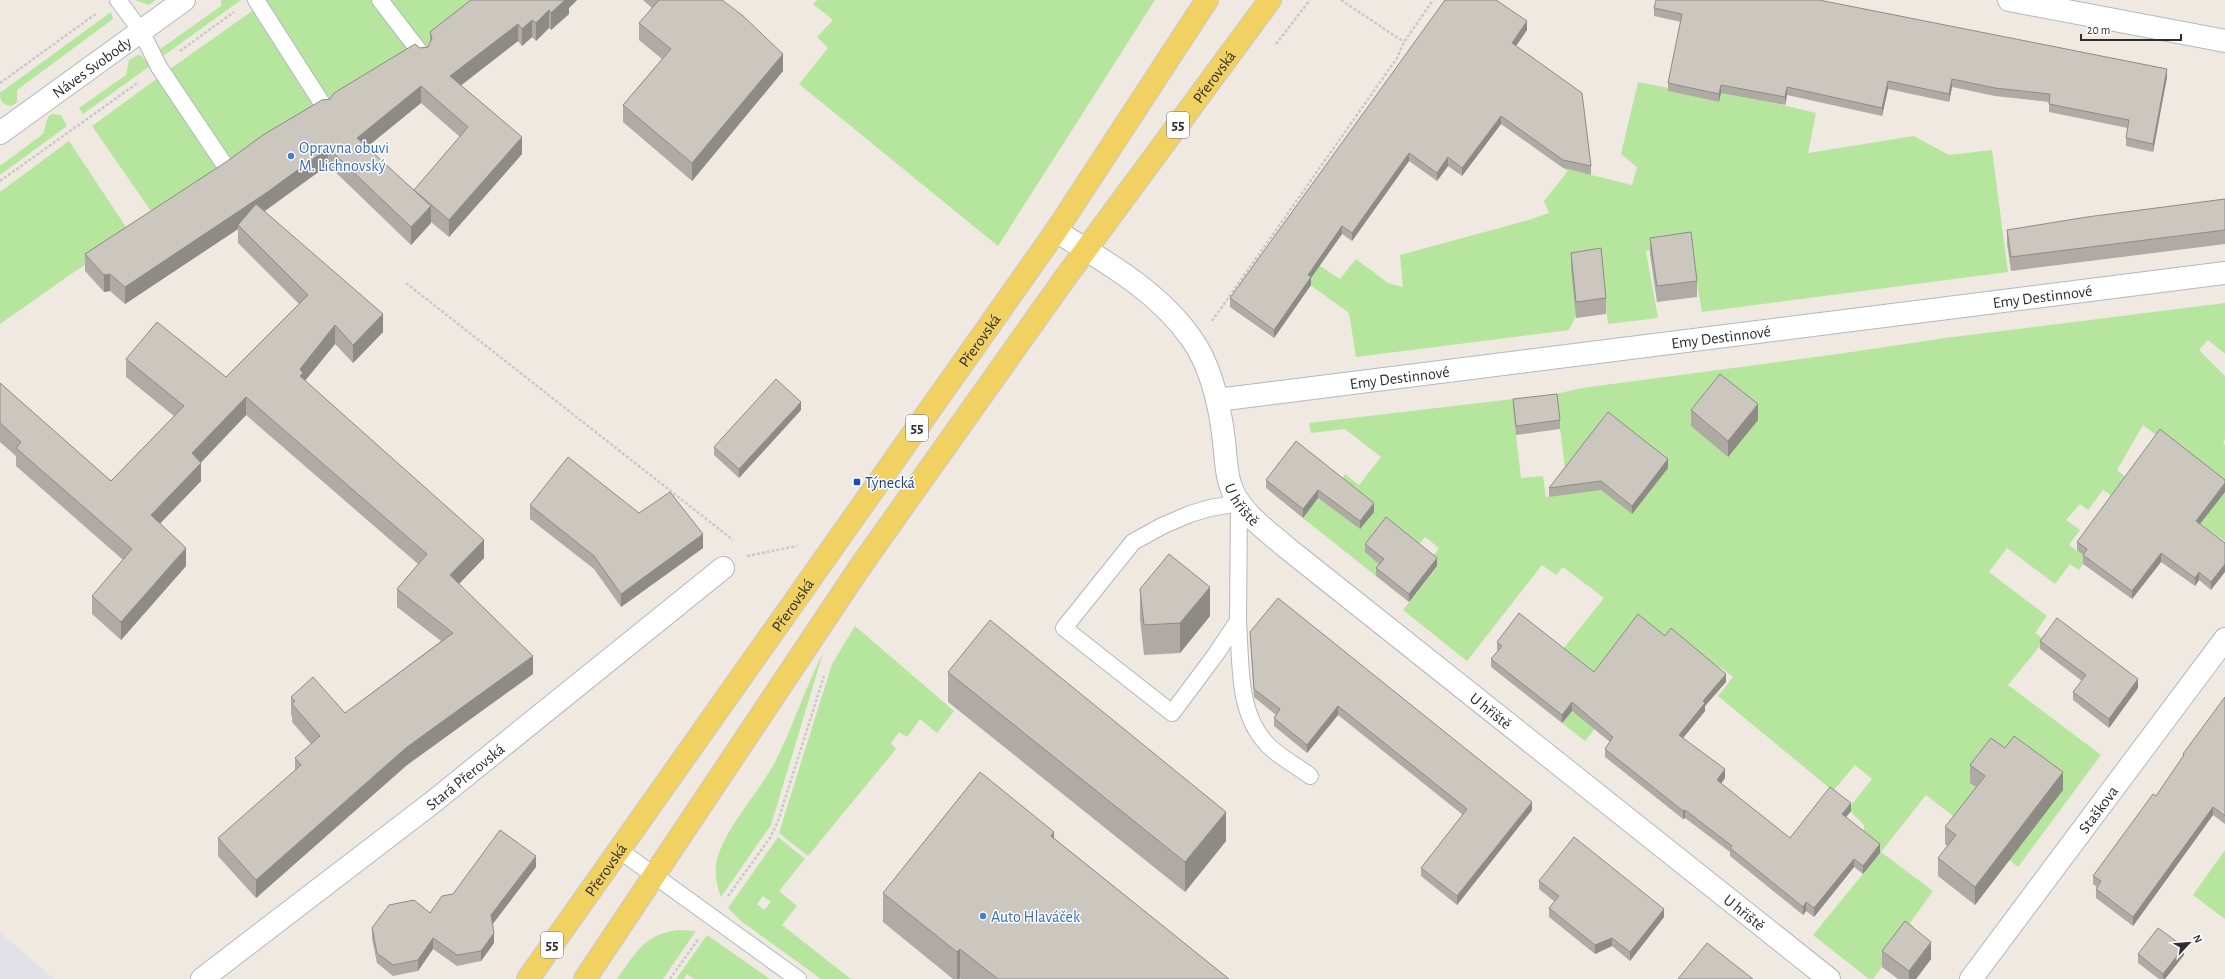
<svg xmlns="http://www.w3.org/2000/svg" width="2225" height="979" font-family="'Alegreya Sans',sans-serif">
  <rect width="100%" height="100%" fill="#efe9e1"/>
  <!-- industrial -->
  <polygon fill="#e3e1e8" points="0,932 54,979 0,979"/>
  <!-- green -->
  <g fill="#b6e59e" fill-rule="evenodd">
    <polygon points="135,0 156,0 149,5"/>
    <polygon points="221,0 241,0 163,56 159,50 221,6"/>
    <polygon points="265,0 373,0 419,56 330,107"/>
    <polygon points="388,0 489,0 428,49"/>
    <polygon points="817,0 1155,0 998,246 799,84 828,48 817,37 833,20 813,4"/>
    <polygon points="255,9 318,108 234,163 170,69"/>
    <path d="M111 12 113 19 17 90V102L12 106C3 105 0 102 0 93Z"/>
    <polygon points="138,55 142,56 150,66 83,114 79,108 126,75 129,60"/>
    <polygon points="1727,62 1765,101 1816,113 1808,153 1914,136 1949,155 1992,150 2008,272 1702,312 1691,249 1693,245 1646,251 1658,318 1608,324 1601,265 1569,330 1356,357 1349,313 1268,254 1293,248 1340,279 1356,259 1388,283 1403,287 1400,255 1529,220 1549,213 1544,201 1568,171 1563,168 1632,185 1637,167 1621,154 1638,82 1669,88 1668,91 1719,102"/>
    <polygon points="158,78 220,172 153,214 92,126"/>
    <polygon points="52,114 61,115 67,126 0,175 0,166 43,134 48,117"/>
    <polygon points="69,141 132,236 74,272 0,324 0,192"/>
    <path d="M2225 303V354L2208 340 2199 350 2225 376V439L2223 443 2225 445V488L2143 425 2117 470 2127 478 2114 497 2103 490 2088 510 2080 504 2066 520 2080 530 2069 545 2087 558 2079 570 2070 564 2055 584 2007 548 1989 572 2047 616 2035 633 2045 640 2008 685 2101 755 2018 867 1926 795 1881 852 1933 891 1910 923 1913 926 1873 979H1869L1813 935 1880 853 1863 839 1864 825 1848 809 1872 779 1855 765 1833 791 1718 696 1733 677 1721 668 1697 655 1671 634 1585 741 1562 723 1593 681 1559 654 1604 598 1563 567 1556 575 1542 565 1467 661 1403 610 1437 567 1430 561 1439 548 1425 537 1415 549 1384 567 1376 576 1303 518 1318 498 1339 484 1345 474 1359 485 1381 457 1345 429 1311 433 1309 423 1556 394 1582 388 1845 353 1945 338ZM1557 403 1568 494 1546 497 1543 476 1521 478 1513 408Z"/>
    <polygon points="2225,492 2225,541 2200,524"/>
    <polygon points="855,626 954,711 937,733 920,719 907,737 899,732 891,743 896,749 808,856 779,833 832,664"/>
    <path d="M823 653 771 825 721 897C716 883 713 868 719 853 730 822 759 792 775 762 793 727 805 688 823 653Z"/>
    <path d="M778 837 805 859 779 891 797 906 782 925 851 979H821L741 921 728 908ZM763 896 771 902 764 910 757 904Z"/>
    <polygon points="2225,850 2225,919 2193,895"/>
    <path d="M679 930 696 931 663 979H617C635 954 645 933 679 930Z"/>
    <polygon points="707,935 770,979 694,979 687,974 684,979 676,979"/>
  </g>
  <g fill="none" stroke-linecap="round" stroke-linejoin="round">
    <defs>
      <g id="service">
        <polyline points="118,0 141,31 159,67 224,164"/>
        <polyline points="256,0 325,108"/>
        <polyline points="380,0 423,56"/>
        <polygon points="1239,503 1238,621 1216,654 1172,713 1064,628 1133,542 1162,526 1190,514 1210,508"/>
        <path d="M1238 621C1241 661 1237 712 1266 743 1277 756 1296 765 1310 776"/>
        <polyline points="619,850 798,979"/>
      </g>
      <g id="minor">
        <path id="s1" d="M0 133 184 0"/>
        <path id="s2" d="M1056 231C1104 261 1157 290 1191 338 1212 367 1220 406 1224 441 1226 459 1226 478 1234 494 1246 517 1269 532 1287 548L1829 979"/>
        <path id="s3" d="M1217 400 2225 273"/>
        <path id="s4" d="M202 979 433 802 723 568"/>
        <path id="s5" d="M1971 979 2225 639"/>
      </g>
      <polyline id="tertiary" points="2009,0 2225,41"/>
      <g id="primary">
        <path id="s6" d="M528 979 1056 231 1207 0"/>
        <path id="s7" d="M585 979 860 567 1065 278 1270 0"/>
      </g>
    </defs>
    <!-- service casing -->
    <use href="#service" stroke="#b4b7c1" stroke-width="18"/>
    <!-- minor casing -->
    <use href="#minor" stroke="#b4b7c1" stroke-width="24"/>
    <!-- tertiary casing -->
    <use href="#tertiary" stroke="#b4b7c1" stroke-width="24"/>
    <!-- primary casing -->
    <use href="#primary" stroke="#c9c9c9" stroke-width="24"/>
    <!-- path -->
    <g stroke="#c9c9c9" stroke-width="2.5" stroke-dasharray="3 2" stroke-linecap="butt">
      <polyline points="1341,0 1404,42"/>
      <polyline points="1276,44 1310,0"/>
      <polyline points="180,51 234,12"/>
      <polyline points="0,83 97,13"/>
      <polyline points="0,181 139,82"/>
      <polyline points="406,283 733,540"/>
      <polyline points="1212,321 1397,58 1404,42 1433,0"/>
      <polyline points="747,556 797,546"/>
      <polyline points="728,896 770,838 778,821 824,676"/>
      <polyline points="670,979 699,938"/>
    </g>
    <!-- service -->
    <use href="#service" stroke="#fff" stroke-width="16"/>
    <!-- minor -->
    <use href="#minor" stroke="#fff" stroke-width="22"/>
    <!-- tertiary -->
    <use href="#tertiary" stroke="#fff" stroke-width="22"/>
    <!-- primary -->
    <use href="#primary" stroke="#f2d163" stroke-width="22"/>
  </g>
  <!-- wall -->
  <g fill="#afaba4" fill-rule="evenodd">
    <path d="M471 0H577L569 8V14L551 30 549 28 536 41 532 37 522 46 518 41 461 85 522 154 449 237 431 222V223L411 245 328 165 265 211 383 332 353 363 335 344 305 381 484 558 459 584 533 674 407 765 256 898 218 856V838L295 771V758L311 744 292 722V716L291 715V697L345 713 441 641 397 607V589L418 564 246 415 201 462V481L160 523 186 566 121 640 92 614V596L123 560 16 466V456L0 442V383L111 481 174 416 126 377V359L226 377 299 304 238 243V229L125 304 110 291 104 292 85 271V254L330 99 420 48 428 47 430 43V32ZM421 103 460 137 414 190 367 147Z"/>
    <polygon points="643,0 722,0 783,71 692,181 623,122 623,105 662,59 639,40 639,23 652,8"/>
    <polygon points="1654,8 2167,77 2153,152 2126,146 2126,138 2128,128 2049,112 2049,102 1995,96 1952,87 1949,102 1888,89 1882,116 1787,95 1785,105 1721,93 1719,102 1668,91 1668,83 1681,22 1654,16"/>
    <polygon points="1527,30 1516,46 1591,166 1591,175 1563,168 1501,124 1462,176 1448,166 1437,181 1409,161 1352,241 1342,234 1311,278 1311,285 1274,338 1230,307 1230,298"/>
    <polygon points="2225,199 2225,244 2011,271 2007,244 2007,230"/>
    <polygon points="1650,238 1697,281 1697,297 1657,302 1650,254"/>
    <polygon points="1571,253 1606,298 1606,314 1576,318 1571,269"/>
    <polygon points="1513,399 1560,420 1560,429 1516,435 1513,408"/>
    <polygon points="801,410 739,478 714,455 714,447"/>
    <polygon points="1691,410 1758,420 1728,457 1691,426"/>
    <polygon points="1296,441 1374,512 1360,529 1318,498 1303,518 1266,488 1266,480"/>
    <polygon points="1668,468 1632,514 1601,490 1549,497 1549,488"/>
    <polygon points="2225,492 2200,524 2225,543 2211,590 2199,580 2195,586 2161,562 2132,599 2083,564 2083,555 2077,550 2077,542"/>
    <polygon points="530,505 639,513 703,548 621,607 594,569 530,519"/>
    <polygon points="1365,544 1437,566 1409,602 1376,576 1376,568 1379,564 1365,552"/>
    <polygon points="1140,589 1210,616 1180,653 1144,655 1140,619"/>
    <polygon points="1250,632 1532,810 1457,905 1421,876 1421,868 1463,815 1338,715 1307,753 1274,726 1274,718 1276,715 1254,697"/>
    <polygon points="1665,636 1726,682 1705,706 1705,711 1683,738 1725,778 1721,784 1790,838 1851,811 1846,817 1880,853 1863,874 1854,867 1814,917 1806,911 1803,915 1730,856 1730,852 1685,818 1683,819 1605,757 1605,749 1610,742 1572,711 1562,723 1491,667 1491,659 1498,651 1497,650 1497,642 1594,672"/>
    <polygon points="2040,641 2138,688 2109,728 2073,700 2073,692 2082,681 2040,649"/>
    <polygon points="948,672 1226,841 1185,892 948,702"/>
    <polygon points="2225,697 2225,824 2213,815 2133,926 2096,898 2096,889 2097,887 2093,884 2093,876 2156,796 2183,757 2183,754"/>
    <polygon points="1970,765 2063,790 1975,905 1938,876 1938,858 1947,846 1945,844 1945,827 1976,787 1970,783"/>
    <polygon points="1054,838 1229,979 961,979 960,978 959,979 953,979 883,922 883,893"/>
    <polygon points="536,867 493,924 494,943 481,961 457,966 433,949 418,971 393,976 377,963 372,939 372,928 430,913 453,894"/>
    <polygon points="1539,881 1664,917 1630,961 1612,946 1595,954 1549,917 1549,908 1555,902 1539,889"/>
    <polygon points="1882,951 1931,959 1916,979 1898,979 1882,967"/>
    <polygon points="2138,954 2184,955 2165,979 2159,979 2138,963"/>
  </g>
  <!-- shaded-wall -->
  <g fill="#8e8b86">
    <polygon points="565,0 577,0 569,8 569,14 551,30 551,13"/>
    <polygon points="549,10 549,28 536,41 536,23"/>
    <polygon points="532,20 532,37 522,46 522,29"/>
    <polygon points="1527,21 1527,30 1512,52 1512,43"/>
    <polygon points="518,24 518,41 450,94 450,76"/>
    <polygon points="783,54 783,71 692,181 692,163"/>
    <polygon points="2167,69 2167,77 2153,152 2153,144"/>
    <polygon points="1952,79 1952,87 1949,102 1949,94"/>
    <polygon points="1888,81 1888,89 1882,116 1882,108"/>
    <polygon points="1721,85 1721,93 1719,102 1719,94"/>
    <polygon points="421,86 421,103 357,155 357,138"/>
    <polygon points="1787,87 1787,95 1785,105 1785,97"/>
    <polygon points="1501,116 1501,124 1462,176 1462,168"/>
    <polygon points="522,137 522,154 449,237 449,220"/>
    <polygon points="328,148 328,165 266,210 240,227 238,225 238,229 125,304 125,287"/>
    <polygon points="1409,153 1409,161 1352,241 1352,233"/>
    <polygon points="1448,157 1448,166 1437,181 1437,173"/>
    <polygon points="431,206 431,223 411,245 411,227"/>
    <polygon points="1342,226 1342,234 1311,278 1311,285 1274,338 1274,330 1308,275"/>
    <polygon points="110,274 110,291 104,292 104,275"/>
    <polygon points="383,314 383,332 353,363 353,345"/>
    <polygon points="335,325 335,344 303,383 300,395 300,369"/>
    <polygon points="246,397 246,415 192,472 192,453"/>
    <polygon points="801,402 801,410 739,478 739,469"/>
    <polygon points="1758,404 1758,420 1728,457 1728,441"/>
    <polygon points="1668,459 1668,468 1632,514 1632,506"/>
    <polygon points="201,463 201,481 151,533 151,515"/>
    <polygon points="2225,483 2225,492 2196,529 2196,521"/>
    <polygon points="1318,490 1318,498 1303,518 1303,509"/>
    <polygon points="1374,503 1374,512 1360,529 1360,521"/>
    <polygon points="703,534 703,548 621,607 621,594"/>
    <polygon points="484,540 484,558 450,593 450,575"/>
    <polygon points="186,548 186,566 121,640 121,622"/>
    <polygon points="2161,553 2161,562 2132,599 2132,591"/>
    <polygon points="1437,558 1437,566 1409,602 1409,594"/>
    <polygon points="2225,564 2225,572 2211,590 2211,582"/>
    <polygon points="2199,572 2199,580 2195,586 2195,578"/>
    <polygon points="1210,587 1210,616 1180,653 1180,623"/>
    <polygon points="533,656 533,674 407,765 256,898 256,880 407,747"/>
    <polygon points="1726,674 1726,682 1705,706 1705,711 1679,743 1679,735 1703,701"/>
    <polygon points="2138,679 2138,688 2109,728 2109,719"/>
    <polygon points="1572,702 1572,711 1562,723 1562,715"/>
    <polygon points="1338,706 1338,715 1307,753 1307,745"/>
    <polygon points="1725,769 1725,778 1717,789 1717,780"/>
    <polygon points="2063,772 2063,790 1975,905 1975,887"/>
    <polygon points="1532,802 1532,810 1457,905 1457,896"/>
    <polygon points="1851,803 1851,811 1842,822 1842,814"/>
    <polygon points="2213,807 2213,815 2133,926 2133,917"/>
    <polygon points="1685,810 1685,818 1683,819 1683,811"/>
    <polygon points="1226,812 1226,841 1185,892 1185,862"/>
    <polygon points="1054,832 1054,861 1051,836"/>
    <polygon points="1880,844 1880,853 1863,874 1863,866"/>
    <polygon points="536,856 536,867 491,926 491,915"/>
    <polygon points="1854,859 1854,867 1814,917 1814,908"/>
    <polygon points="1806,902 1806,911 1803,915 1803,907"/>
    <polygon points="1664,909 1664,917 1630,961 1630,952"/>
    <polygon points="494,933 494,943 481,961 481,951"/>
    <polygon points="433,938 433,949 418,971 418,960"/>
    <polygon points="1612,938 1612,946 1595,954 1595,945"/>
    <polygon points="1931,942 1931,959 1916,979 1909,979 1909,971"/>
    <polygon points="2184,947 2184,955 2165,979 2163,979 2163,974"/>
    <polygon points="960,949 960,978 959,979 957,979 957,952"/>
  </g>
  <!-- building -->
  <g fill="#cbc7bf" stroke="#8e8b86">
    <polygon points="471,0 565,0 551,13 549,10 536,23 532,20 522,29 518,24 450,76 522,137 449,220 414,190 468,127 421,86 357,138 431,206 411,227 328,148 266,193 125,287 110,274 104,275 85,254 226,162 263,135 322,100 330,99 334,93 415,44 420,48 428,47 432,38 430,32"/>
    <polygon points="659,0 722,0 742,15 783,54 692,163 623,105 671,49 639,23"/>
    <polygon points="1445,0 1496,0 1527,21 1512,43 1582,93 1591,166 1563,160 1501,116 1462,168 1448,157 1437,173 1409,153 1352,233 1342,226 1308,275 1311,277 1274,330 1230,298"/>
    <polygon points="1656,0 1819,0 2167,69 2153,144 2126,138 2129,120 2049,104 2050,94 1995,88 1952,79 1949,94 1888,81 1882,108 1787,87 1785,97 1721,85 1719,94 1668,83 1682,14 1654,8"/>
    <polygon points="2225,199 2225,230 2011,257 2007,230 2087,217"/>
    <polygon points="256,204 383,314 353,345 335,325 300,369 303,373 300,376 484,540 450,575 533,656 407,747 256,880 218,838 301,765 295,758 320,736 292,704 295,701 291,697 313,677 345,713 453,633 397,589 427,554 246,397 192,453 201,463 151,515 186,548 121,622 92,596 132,549 16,448 21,442 0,423 0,383 111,481 184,406 126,359 157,322 226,377 308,295 238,225"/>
    <polygon points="1691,232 1697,281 1657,286 1650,238"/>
    <polygon points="1601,248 1606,298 1576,302 1571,253"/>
    <polygon points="1720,374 1758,404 1728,441 1691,410"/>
    <polygon points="776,379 801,402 739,469 714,447"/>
    <polygon points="1557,394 1560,420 1516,426 1513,399"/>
    <polygon points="1608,412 1668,459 1632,506 1601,481 1549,488"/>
    <polygon points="2160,429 2225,480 2225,483 2196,521 2225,543 2225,564 2211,582 2199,572 2195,578 2161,553 2132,591 2083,555 2087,549 2077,542"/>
    <polygon points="1296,441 1374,503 1360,521 1318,490 1303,509 1266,480"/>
    <polygon points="568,457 639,513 670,492 703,534 621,594 594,556 530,505"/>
    <polygon points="1386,517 1437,558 1409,594 1376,568 1384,559 1365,544"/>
    <polygon points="1169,554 1210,587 1180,623 1144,625 1140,589"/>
    <polygon points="1278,598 1532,802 1457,896 1421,868 1467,809 1338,706 1307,745 1274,718 1280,709 1254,689 1250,632"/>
    <polygon points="1519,613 1594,672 1638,614 1665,636 1671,628 1726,674 1703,701 1705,703 1679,735 1725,769 1717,780 1790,838 1830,787 1851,803 1842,814 1880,844 1863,866 1854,859 1814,908 1806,902 1803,907 1730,848 1732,846 1685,810 1683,811 1605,749 1613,737 1572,702 1562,715 1491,659 1502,646 1497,642"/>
    <polygon points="2057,618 2138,679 2109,719 2073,692 2086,675 2040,641"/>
    <polygon points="990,620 1226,812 1185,862 948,672"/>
    <polygon points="2225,697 2225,816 2213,807 2133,917 2096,889 2101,881 2093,876 2153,794 2156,796 2184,755 2183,754"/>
    <polygon points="2014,736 2063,772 1975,887 1938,858 1956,835 1945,827 1985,776 1970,765 1991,738 2005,748"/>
    <polygon points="980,772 1054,832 1051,836 1229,979 998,979 960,949 957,952 883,893"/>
    <polygon points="500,830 536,856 491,915 494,933 481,951 457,955 433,938 418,960 393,965 377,953 372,928 389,905 414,900 430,913 442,896 453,894"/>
    <polygon points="1574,837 1664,909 1630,952 1612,938 1595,945 1549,908 1559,896 1539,881"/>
    <polygon points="1905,921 1931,942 1909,971 1882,951"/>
    <polygon points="2158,928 2184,947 2163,974 2138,954"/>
    <polygon points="1707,943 1753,979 1678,979"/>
  </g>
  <!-- markers -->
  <g fill="#3f7fe0" stroke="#fff" stroke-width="1.5">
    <circle cx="291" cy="156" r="4"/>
    <circle cx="983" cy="916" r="4"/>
  </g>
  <rect fill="#1a4fb4" stroke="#fff" stroke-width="1.5" x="853" y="478" width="8" height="8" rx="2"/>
  <g text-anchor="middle" stroke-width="3" stroke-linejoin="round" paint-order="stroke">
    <!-- shield labels -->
    <g fill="#fff" stroke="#6d6d6d" stroke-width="1">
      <rect x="1167" y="112" width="22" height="26" rx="3"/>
      <rect x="906" y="415" width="22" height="26" rx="3"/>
      <rect x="541" y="932" width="22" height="26" rx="3"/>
    </g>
    <g font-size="15" font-weight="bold" fill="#2e2e2e">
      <text x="1178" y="130">55</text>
      <text x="917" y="433">55</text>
      <text x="552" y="950">55</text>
    </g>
    <!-- street labels -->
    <g font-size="16" fill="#2e2e2e" stroke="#fff">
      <text dy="6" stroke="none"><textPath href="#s1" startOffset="113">Náves Svobody</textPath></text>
      <text dy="6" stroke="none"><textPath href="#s7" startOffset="1100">Přerovská</textPath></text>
      <text dy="6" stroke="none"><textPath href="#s3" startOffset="832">Emy Destinnové</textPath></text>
      <text dy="6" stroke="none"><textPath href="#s3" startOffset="508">Emy Destinnové</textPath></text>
      <text dy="6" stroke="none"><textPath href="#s6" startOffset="782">Přerovská</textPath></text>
      <text dy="6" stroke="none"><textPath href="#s3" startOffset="184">Emy Destinnové</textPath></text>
      <text dy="6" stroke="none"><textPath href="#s2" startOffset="350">U hřiště</textPath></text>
      <text dy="6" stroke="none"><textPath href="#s6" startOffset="458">Přerovská</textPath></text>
      <text dy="6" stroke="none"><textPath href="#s2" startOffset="674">U hřiště</textPath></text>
      <text dy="6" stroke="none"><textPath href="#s4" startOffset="332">Stará Přerovská</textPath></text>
      <text dy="6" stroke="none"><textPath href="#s5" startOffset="212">Staškova</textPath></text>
      <text dy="6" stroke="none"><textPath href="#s6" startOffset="134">Přerovská</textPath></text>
      <text dy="6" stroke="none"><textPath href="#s2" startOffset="998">U hřiště</textPath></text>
    </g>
    <!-- shop labels -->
    <g font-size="16" fill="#366cbe" stroke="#fff" text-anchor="start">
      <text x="299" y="153">Opravna obuvi<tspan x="299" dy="18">M. Lichnovský</tspan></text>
      <text x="991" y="922">Auto Hlaváček</text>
    </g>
    <!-- transit labels -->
    <g font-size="16" fill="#164399" stroke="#fff" text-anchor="start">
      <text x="865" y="488">Týnecká</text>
    </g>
  </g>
  <!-- north arrow -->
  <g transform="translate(2189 943) rotate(64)" stroke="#ffffff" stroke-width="3" paint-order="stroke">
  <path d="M0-3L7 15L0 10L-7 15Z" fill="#2e2e2e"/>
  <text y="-6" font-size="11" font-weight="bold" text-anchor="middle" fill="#2e2e2e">N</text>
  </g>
  <!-- scale -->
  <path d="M2081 34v6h100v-6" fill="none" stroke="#2e2e2e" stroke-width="2"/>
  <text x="2087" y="34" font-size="12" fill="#2e2e2e" stroke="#ffffff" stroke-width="3" paint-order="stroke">20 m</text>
</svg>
